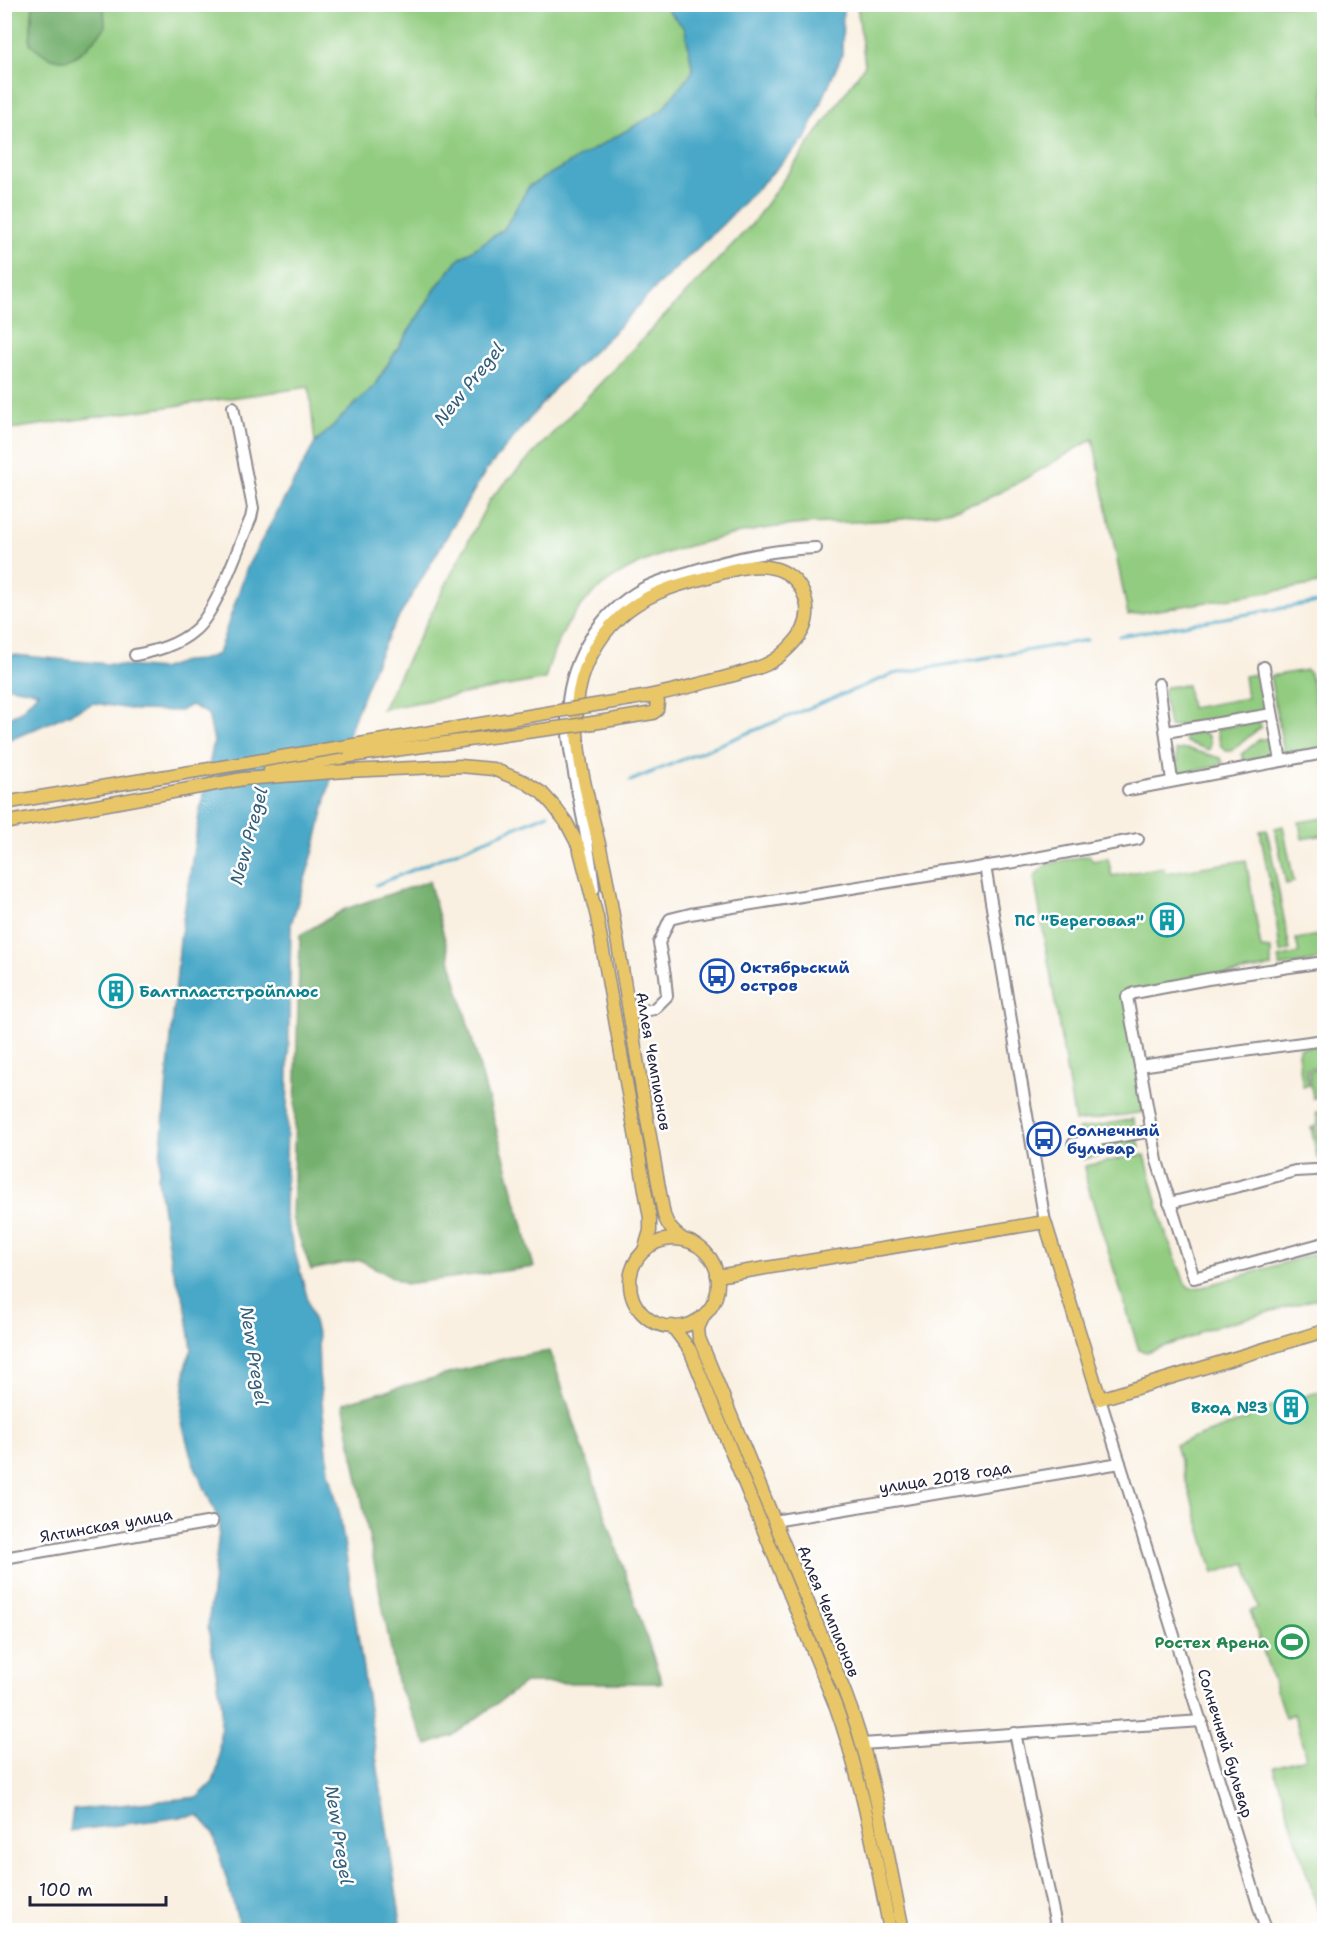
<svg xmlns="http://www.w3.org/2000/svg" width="1329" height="1935" font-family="'Shantell Sans',sans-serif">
  <rect width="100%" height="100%" fill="#fff"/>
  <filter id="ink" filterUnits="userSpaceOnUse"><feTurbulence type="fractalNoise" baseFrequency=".0167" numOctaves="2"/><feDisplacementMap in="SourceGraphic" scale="12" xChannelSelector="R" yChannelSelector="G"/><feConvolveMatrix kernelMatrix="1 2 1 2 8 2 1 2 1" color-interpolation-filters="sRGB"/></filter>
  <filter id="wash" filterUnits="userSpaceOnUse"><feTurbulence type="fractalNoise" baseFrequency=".008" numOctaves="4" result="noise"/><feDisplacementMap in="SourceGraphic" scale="24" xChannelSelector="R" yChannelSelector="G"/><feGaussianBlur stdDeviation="1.35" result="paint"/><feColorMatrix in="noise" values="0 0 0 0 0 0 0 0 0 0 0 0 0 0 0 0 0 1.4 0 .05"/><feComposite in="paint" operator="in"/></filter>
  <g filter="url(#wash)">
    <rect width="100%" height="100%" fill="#f9f0e1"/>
    <!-- green -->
    <g fill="#92cc80" stroke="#5a775e" stroke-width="1.5">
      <polygon points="663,4 685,29 693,71 661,111 529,186 504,229 458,260 438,285 374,386 315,443 309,387 11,429 5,436 5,5 33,5 30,43 103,9 104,5"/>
      <path d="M857 5H1324V583L1128 615 1093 439C1059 458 1025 481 990 497 973 505 952 510 933 514 893 523 848 521 806 524 772 526 737 533 704 542 623 562 567 593 545 679L382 709 490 499 752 224 865 65Z"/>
      <polygon points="1306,670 1310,673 1324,750 1287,757 1284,753 1270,676"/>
      <polygon points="1261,673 1267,709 1264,712 1169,727 1163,691 1166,687 1187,685 1191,708 1247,698 1244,676"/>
      <polygon points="1259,721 1261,727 1231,751 1226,751 1221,746 1216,729"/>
      <path d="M1198 732C1207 732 1209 736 1211 744L1209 750 1186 742 1185 738 1187 735Z"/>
      <polygon points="1260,739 1267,739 1271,743 1275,754 1271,757 1244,761 1242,754"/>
      <polygon points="1188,749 1220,758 1223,762 1218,766 1183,773 1179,771 1176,750"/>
      <polygon points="1324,818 1324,835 1302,839 1299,822"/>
      <polygon points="1283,826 1294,882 1286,884 1275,828"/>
      <polygon points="1267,830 1290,950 1280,953 1276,917 1260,831"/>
      <polygon points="1089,855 1093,861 1108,858 1112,876 1163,867 1165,873 1246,860 1261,948 1271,949 1271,967 1128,992 1144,1112 1075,1122 1034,876 1047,864"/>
      <polygon points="1324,934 1324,959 1280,967 1278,958 1299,953 1296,939"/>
      <polygon points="1324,1044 1324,1066 1306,1069 1309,1085 1303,1087 1298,1054 1300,1048"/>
      <polygon points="1324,1068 1324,1096 1313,1098 1309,1071"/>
      <polygon points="1324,1111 1324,1138 1320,1139 1316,1112"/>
      <polygon points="1134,1119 1135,1130 1079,1139 1078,1129"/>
      <polygon points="1315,1126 1318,1141 1324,1140 1324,1163 1317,1157 1311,1127"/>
      <polygon points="1138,1139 1140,1148 1083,1159 1081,1149"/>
      <polygon points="1145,1155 1164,1228 1185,1283 1190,1288 1203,1287 1324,1251 1324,1297 1203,1330 1195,1336 1147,1352 1139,1350 1087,1183 1085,1166 1132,1156"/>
      <polygon points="1324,1390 1324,1929 1274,1767 1306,1758 1294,1714 1285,1717 1250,1611 1258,1608 1246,1563 1214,1573 1175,1445 1247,1419 1246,1415"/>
    </g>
    <!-- forest -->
    <g fill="#75b06e" stroke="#4c6954" stroke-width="1.5">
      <path d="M33 5H104L105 28C79 56 65 76 30 43Z"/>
      <polygon points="429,881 534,1267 405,1284 360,1260 311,1270 292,1218 300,935 345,909"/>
      <polygon points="550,1351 662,1683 525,1683 452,1736 427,1745 398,1686 343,1403 506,1358"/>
    </g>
    <!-- water -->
    <polygon fill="#48a8c7" stroke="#356581" stroke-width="1.5" points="663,5 843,5 842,55 805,139 722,225 655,288 612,334 556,387 485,472 390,632 374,667 330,782 314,850 291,924 285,1216 318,1337 319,1373 329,1471 340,1515 402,1930 241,1930 213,1832 198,1815 70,1831 73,1810 198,1797 213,1782 218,1767 222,1706 208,1627 220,1523 192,1460 181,1419 186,1364 192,1349 185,1303 171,1264 158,1179 180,940 199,815 214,741 208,714 191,705 180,711 136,710 94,703 5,742 5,719 21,711 38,692 5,686 4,654 161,669 184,661 201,660 218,654 247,567 315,443 374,386 438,285 458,260 504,229 529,186 661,111 693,71 685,29"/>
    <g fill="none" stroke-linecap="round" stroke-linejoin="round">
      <!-- stream -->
      <g stroke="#48a8c7" stroke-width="3">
        <polyline points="1119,636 1324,601"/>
        <polyline points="630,781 893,674 1087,640"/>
        <polyline points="376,885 548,814"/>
      </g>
    </g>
  </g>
  <g filter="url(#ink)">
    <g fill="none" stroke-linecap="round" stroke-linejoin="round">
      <defs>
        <g id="minor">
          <path d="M135 655C156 651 178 645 195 630 217 611 238 547 251 518L253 508 233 407"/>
          <polyline points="1264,667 1281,761"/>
          <polyline points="1159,684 1172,781"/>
          <polyline points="1166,732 1272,714"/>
          <polyline points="1128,790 1324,753"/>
          <polyline points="985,866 1045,1222"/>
          <path d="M594 889C590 850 581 812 574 773 571 755 567 737 567 719 567 665 596 614 644 588 664 578 687 573 709 566 744 556 779 549 816 548"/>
          <polyline points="629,1014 654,1009 667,996 665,975 659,943 670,919 690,914 1020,861 1138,839"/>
          <polyline points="1221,1054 1324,1040"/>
          <polyline points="1217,1055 1140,1066 1127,997 1134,993 1208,979 1324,962"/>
          <polyline points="1140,1066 1157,1161 1194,1278 1324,1243"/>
          <polyline points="1073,1144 1152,1131"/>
          <polyline points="1244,1185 1295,1171 1315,1170"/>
          <polyline points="1169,1203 1240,1186"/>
          <polyline points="1100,1399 1266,1930"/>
          <polyline points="774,1521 1120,1463"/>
          <polyline points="4,1558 212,1522"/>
          <polyline points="1015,1733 1057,1930"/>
          <polyline points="862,1744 1202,1721"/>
        </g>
        <g id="major">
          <path d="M631 699C666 694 700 684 734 675 745 671 759 669 769 663 781 657 796 642 803 630 815 605 800 574 773 568 750 562 723 573 701 579 672 586 643 596 620 617 596 639 580 671 577 705 573 763 597 824 607 881 627 992 643 1104 664 1215 668 1227 674 1233 684 1240"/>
          <polyline points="593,723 653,713 657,710 658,702 652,697 647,697"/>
          <polyline points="270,770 350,756"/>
          <polyline points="4,823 243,779 346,771 460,766 493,769 525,782 542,793 553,805 566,822 579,847 597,917 650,1218 650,1231 644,1251"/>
          <circle cx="674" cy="1283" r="44"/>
          <polyline points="717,1276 1045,1222 1100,1399 1324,1331"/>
          <path d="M704 1315 698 1328 699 1338 844 1690C874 1767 886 1850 903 1930"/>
          <path d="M672 1326 690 1350 836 1707C862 1780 875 1855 890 1930"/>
        </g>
      </defs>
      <!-- minor casing -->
      <use href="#minor" stroke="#8e898e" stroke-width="14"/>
      <!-- major casing -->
      <use href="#major" stroke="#8e898e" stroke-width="15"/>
      <!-- minor -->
      <use href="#minor" stroke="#fff" stroke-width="10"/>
      <!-- major -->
      <use href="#major" stroke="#e9c769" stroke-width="12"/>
      <defs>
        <g id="major-bridge">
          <polyline points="350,756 593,723"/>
          <polyline points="4,803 631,699"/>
        </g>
      </defs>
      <!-- major-bridge casing -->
      <use href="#major-bridge" stroke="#8e898e" stroke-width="15" stroke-linecap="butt"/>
      <!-- major-bridge -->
      <use href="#major-bridge" stroke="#e9c769" stroke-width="12"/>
    </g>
  </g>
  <!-- icons -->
  <defs>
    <symbol id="building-ring" viewBox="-11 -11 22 22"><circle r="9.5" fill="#fff" stroke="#0f9aa8" stroke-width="1.5"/><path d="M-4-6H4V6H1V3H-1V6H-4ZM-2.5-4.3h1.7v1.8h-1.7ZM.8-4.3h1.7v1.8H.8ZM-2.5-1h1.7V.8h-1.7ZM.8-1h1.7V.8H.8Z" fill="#0f9aa8"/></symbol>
    <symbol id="bus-ring" viewBox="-11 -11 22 22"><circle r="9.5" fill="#fff" stroke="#1a4fb4" stroke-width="1.5"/><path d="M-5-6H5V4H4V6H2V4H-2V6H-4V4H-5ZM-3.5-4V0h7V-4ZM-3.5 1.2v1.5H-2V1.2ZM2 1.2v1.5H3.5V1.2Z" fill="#1a4fb4"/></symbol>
    <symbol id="stadium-ring" viewBox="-11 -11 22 22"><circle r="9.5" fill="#fff" stroke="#2e9e5b" stroke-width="1.5"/><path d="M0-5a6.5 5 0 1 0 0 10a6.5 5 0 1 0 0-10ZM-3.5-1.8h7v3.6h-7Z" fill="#2e9e5b"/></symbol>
  </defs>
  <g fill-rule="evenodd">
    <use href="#building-ring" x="1148" y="901" width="38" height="38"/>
    <use href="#bus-ring" x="698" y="957" width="38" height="38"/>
    <use href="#building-ring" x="97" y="972" width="38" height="38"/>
    <use href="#bus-ring" x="1025" y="1120" width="38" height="38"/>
    <use href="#building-ring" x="1272" y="1388" width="38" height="38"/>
    <use href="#stadium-ring" x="1273" y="1623" width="38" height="38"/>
  </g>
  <g text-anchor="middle" stroke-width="5" stroke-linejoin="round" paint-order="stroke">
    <!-- culture labels -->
    <g font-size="16" font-weight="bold" fill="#0d838f" stroke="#fff" text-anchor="end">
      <text x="1144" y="926">ПС "Береговая"</text>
      <text x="139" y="997" text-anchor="start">Балтпластстройплюс</text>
      <text x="1268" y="1413">Вход №3</text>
    </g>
    <!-- transit labels -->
    <g font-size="16" font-weight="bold" fill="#164399" stroke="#fff" text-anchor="start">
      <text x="740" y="973">Октябрьский<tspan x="740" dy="18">остров</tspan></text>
      <text x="1067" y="1136">Солнечный<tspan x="1067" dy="18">бульвар</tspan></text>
    </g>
    <!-- street labels -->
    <g font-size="16" fill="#22223b" stroke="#fff">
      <text transform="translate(654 1061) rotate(80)" y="6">Аллея Чемпионов</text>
      <text transform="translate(945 1477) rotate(-9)" y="6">улица 2018 года</text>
      <text transform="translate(106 1525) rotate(-10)" y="6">Ялтинская улица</text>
      <text transform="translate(829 1611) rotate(68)" y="6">Аллея Чемпионов</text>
      <text transform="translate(1226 1743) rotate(73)" y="6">Солнечный бульвар</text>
    </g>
    <!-- leisure labels -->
    <g font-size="16" font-weight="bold" fill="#27864d" stroke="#fff" text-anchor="end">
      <text x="1269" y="1648">Ростех Арена</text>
    </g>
    <!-- water labels -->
    <g font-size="18" font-style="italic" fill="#335e7a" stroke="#fff">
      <text transform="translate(469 384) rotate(-51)" y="6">New Pregel</text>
      <text transform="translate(249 836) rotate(-75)" y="6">New Pregel</text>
      <text transform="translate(254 1356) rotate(81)" y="6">New Pregel</text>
      <text transform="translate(339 1835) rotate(81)" y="6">New Pregel</text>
    </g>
  </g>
  <!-- margin -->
  <rect width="1329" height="1935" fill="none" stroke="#fff" stroke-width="24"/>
  <!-- scale -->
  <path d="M30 1896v9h136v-9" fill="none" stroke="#22223b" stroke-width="3"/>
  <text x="39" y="1896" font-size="18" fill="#22223b" stroke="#ffffff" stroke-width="4.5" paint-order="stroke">100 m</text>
</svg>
